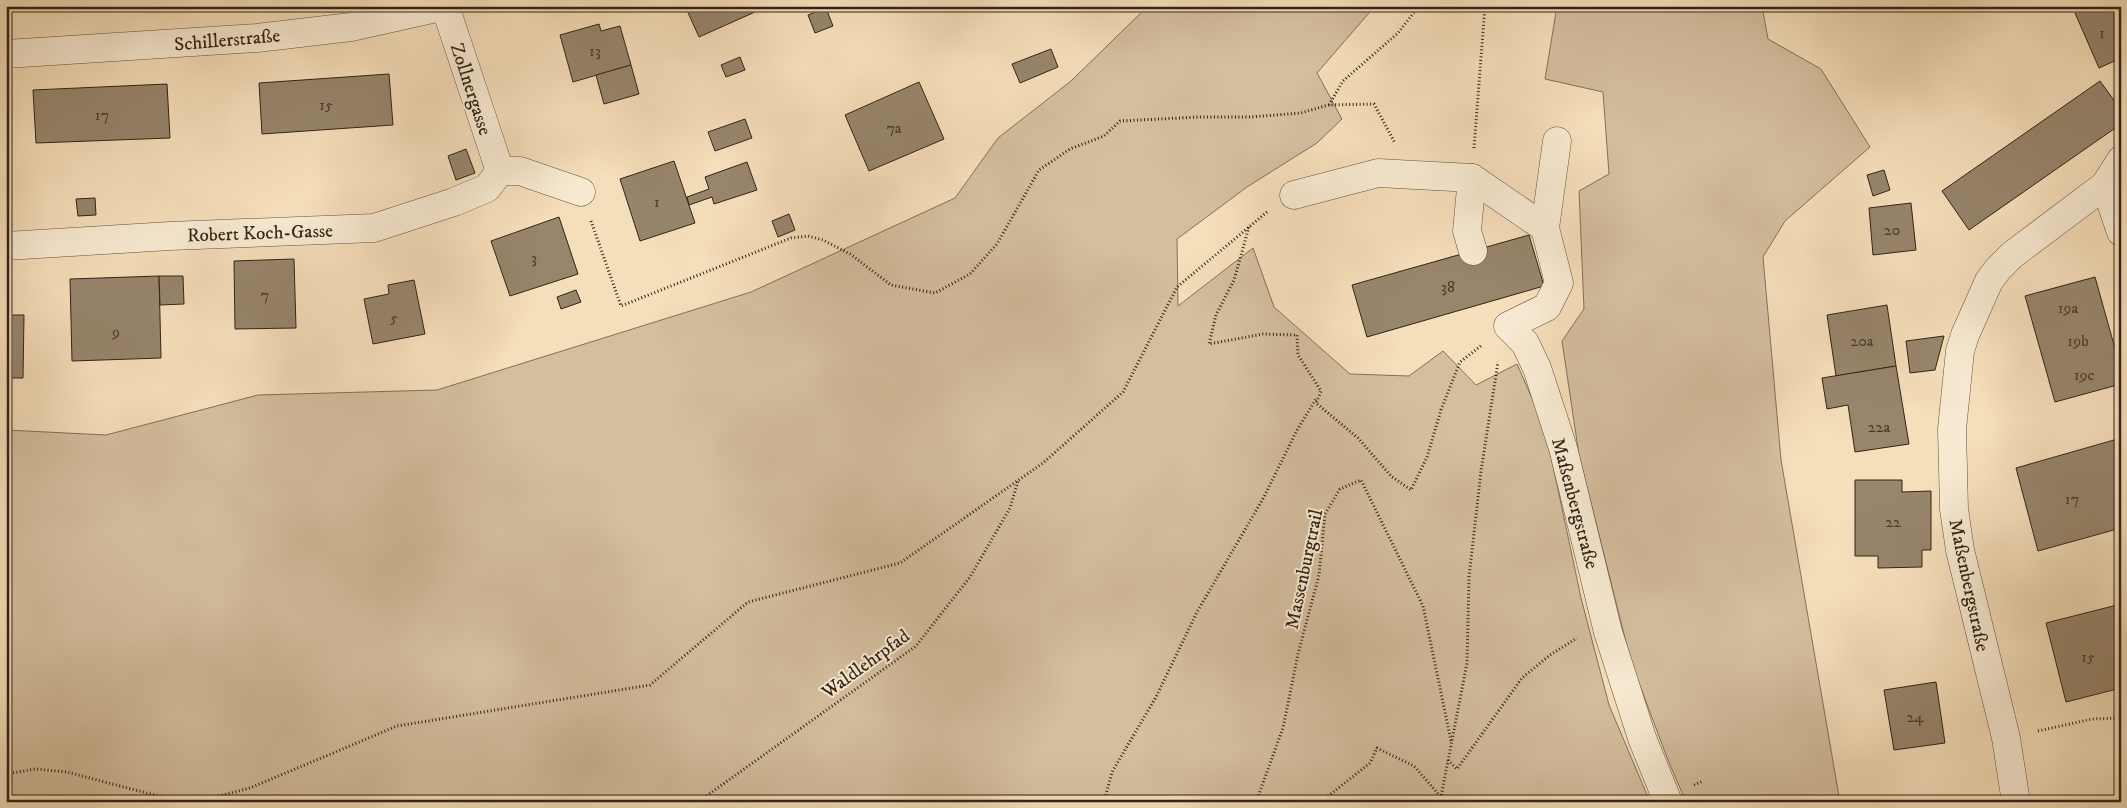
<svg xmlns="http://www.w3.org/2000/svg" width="2127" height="808" font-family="'IM FELL DW Pica',serif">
  <rect width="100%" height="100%" fill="#f5deba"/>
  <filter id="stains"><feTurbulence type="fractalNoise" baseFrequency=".004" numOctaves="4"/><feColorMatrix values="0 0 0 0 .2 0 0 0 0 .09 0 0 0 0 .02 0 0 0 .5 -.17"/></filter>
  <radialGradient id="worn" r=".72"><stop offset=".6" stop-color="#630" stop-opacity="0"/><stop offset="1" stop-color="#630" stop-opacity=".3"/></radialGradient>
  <!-- green -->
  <g fill="#d4be9e" stroke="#82715b">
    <polygon points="1148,6 1375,6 1317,73 1342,119 1317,143 1247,187 1177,239 1178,306 1253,248 1274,307 1350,374 1409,376 1443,351 1476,385 1517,364 1545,428 1581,598 1609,705 1650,802 6,802 6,430 106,435 258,395 437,390 751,292 955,198 998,138 1071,81"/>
    <polygon points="1557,6 1762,6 1768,39 1821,69 1870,147 1785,221 1763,257 1781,460 1840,802 1686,802 1668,760 1631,662 1579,455 1562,341 1584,309 1579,191 1609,174 1603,92 1545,79"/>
  </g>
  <!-- building -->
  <g fill="#97856c" stroke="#312418">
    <polygon points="6,6 49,6 49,9 6,11"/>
    <polygon points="685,6 764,6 764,8 699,37"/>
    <polygon points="2072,6 2121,6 2121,58 2099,68"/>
    <polygon points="826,8 833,26 815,33 808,15"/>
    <polygon points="599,24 601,31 620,26 631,65 573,82 560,35"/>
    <polygon points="1051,49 1058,67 1020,83 1012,64"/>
    <polygon points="740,57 745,70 726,77 721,65"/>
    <polygon points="631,65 639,94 604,104 596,75"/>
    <polygon points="389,74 393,125 262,134 259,83"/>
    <polygon points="2100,81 2121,110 2121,124 1969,230 1942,191"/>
    <polygon points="919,82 944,139 869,171 845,115"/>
    <polygon points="167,84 170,138 36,143 33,90"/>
    <polygon points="745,119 752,138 715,151 708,132"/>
    <polygon points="466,149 475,173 456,180 448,156"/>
    <polygon points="674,161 695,223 640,241 620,179"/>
    <polygon points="747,162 757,190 714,204 712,197 689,205 687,197 709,189 705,177"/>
    <polygon points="1884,170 1890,190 1873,196 1867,175"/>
    <polygon points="95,198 96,215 78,216 76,199"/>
    <polygon points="1911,203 1916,250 1873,255 1869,208"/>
    <polygon points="789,214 795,230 778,237 772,221"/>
    <polygon points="559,217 578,274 510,296 491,241"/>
    <polygon points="1529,235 1544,286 1367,337 1352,285"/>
    <polygon points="294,259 296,328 235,329 234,261"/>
    <polygon points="159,276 161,358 72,361 70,279"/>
    <polygon points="159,276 183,276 184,304 160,305"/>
    <polygon points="2095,277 2121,370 2121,384 2055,402 2025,296"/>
    <polygon points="414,280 425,334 373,344 364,299 389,294 388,285"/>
    <polygon points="576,290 581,302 561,309 557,297"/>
    <polygon points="1887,305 1896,366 1836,376 1827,315"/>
    <polygon points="6,315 24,315 23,378 6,378"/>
    <polygon points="1944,336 1935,370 1910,373 1906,341"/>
    <polygon points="1896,366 1909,444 1855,452 1848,405 1827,409 1822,378"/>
    <polygon points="2121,438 2121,528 2038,551 2016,468"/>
    <polygon points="1855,480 1902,480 1902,492 1931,491 1931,550 1922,550 1922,567 1878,568 1878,556 1855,556"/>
    <polygon points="2121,604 2121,688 2066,702 2046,623"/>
    <polygon points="1936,682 1945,743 1894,750 1884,690"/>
  </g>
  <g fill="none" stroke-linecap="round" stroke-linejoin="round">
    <defs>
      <g id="minor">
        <polyline points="445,6 500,171"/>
        <polyline points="6,54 257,38 351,27 445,6"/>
        <polyline points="500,171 520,171 581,192"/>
        <polyline points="1472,178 1467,231 1473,251"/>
        <polyline points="2105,185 2121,232"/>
        <polyline points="1294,195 1378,173 1472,178 1545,228 1559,283 1547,307 1508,326 1525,343 1537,368 1563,448 1608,632 1642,738 1668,802"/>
        <polyline points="1545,228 1557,141"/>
        <polyline points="6,246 170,236 374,228 454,202 487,188 500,171"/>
        <polyline points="2016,802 2006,738 1960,550 1954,509 1952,429 1960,351 1965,335 1989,281 1998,269 2012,255 2105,185 2121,160"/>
      </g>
    </defs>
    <!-- minor casing -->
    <use href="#minor" stroke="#625240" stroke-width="29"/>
    <!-- path -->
    <g stroke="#312418" stroke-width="3" stroke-dasharray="1 2.5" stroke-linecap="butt">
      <polyline points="1329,105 1343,81 1398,33 1419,6"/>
      <polyline points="1474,148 1485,6"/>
      <polyline points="591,221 621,306 791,238 808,236 823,240 850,254 891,285 935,293 970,274 997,244 1039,170 1070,149 1104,136 1120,121 1199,117 1251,117 1301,113 1328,105 1374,104 1395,143"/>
      <polyline points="1249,227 1234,280 1216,315 1209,344 1263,334 1297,335 1298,355 1321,391 1316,403 1358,438 1391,476 1411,490 1427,457 1441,410 1460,362 1482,345"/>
      <polyline points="2038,731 2092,719 2121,718"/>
      <polyline points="1448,760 1457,769 1522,678 1550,655 1577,638"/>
      <polyline points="6,774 36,769 67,772 173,800 207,799 250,788 397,726 650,685 748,602 900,563 1043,463 1123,392 1177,287 1267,212"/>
      <polyline points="1694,785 1703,781"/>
      <polyline points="698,802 916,646 970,577 1010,508 1018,481"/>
      <polyline points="1104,802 1112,772 1156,697 1197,612 1264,497 1296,432 1316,399"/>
      <polyline points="1256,802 1283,728 1298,654 1319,575 1325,514 1340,489 1361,480 1423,606 1451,741"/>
      <polyline points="1324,802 1327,797 1370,763 1377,748 1414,766 1441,797"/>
      <polyline points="1440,802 1467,663 1469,577 1481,471 1498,362"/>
    </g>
    <!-- minor -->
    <use href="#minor" stroke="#f8ead2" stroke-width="28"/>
  </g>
  <g text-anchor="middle" stroke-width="4" stroke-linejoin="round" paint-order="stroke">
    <!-- number labels -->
    <g font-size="16" fill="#4a3c2d">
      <text x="2102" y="38">1</text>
      <text x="595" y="56">13</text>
      <text x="326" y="110">15</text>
      <text x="102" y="120">17</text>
      <text x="894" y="133">7a</text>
      <text x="657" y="207">1</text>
      <text x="1892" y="235">20</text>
      <text x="534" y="263">3</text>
      <text x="1448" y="292">38</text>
      <text x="265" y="300">7</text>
      <text x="2068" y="313">19a</text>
      <text x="394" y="323">5</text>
      <text x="116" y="337">9</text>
      <text x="1862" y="346">20a</text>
      <text x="2078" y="346">19b</text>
      <text x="2084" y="380">19c</text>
      <text x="1879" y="432">22a</text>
      <text x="2072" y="504">17</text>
      <text x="1893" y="527">22</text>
      <text x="2088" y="662">15</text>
      <text x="1915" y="722">24</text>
    </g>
    <!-- street labels -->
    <g font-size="19" fill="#312418" stroke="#f8ead2">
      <text transform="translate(227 39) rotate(-5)" y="7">Schillerstraße</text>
      <text transform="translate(472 89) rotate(72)" y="7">Zollnergasse</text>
      <text transform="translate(260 232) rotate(-2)" y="7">Robert Koch-Gasse</text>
      <text transform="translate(1576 503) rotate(75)" y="7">Maßenbergstraße</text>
      <text transform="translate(1303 569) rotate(-78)" y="7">Massenburgtrail</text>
      <text transform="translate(1970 585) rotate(78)" y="7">Maßenbergstraße</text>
      <text transform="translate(865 663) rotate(-36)" y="7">Waldlehrpfad</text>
    </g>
  </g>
  <!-- margin -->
  <rect width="2127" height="808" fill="none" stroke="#f5deba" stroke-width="25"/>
  <rect x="8" y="8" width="2112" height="793" fill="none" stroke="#312418" stroke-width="2.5"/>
  <rect x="12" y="12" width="2102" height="783" fill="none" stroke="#312418"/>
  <rect width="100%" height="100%" filter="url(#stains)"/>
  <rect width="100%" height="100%" fill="url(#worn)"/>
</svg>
